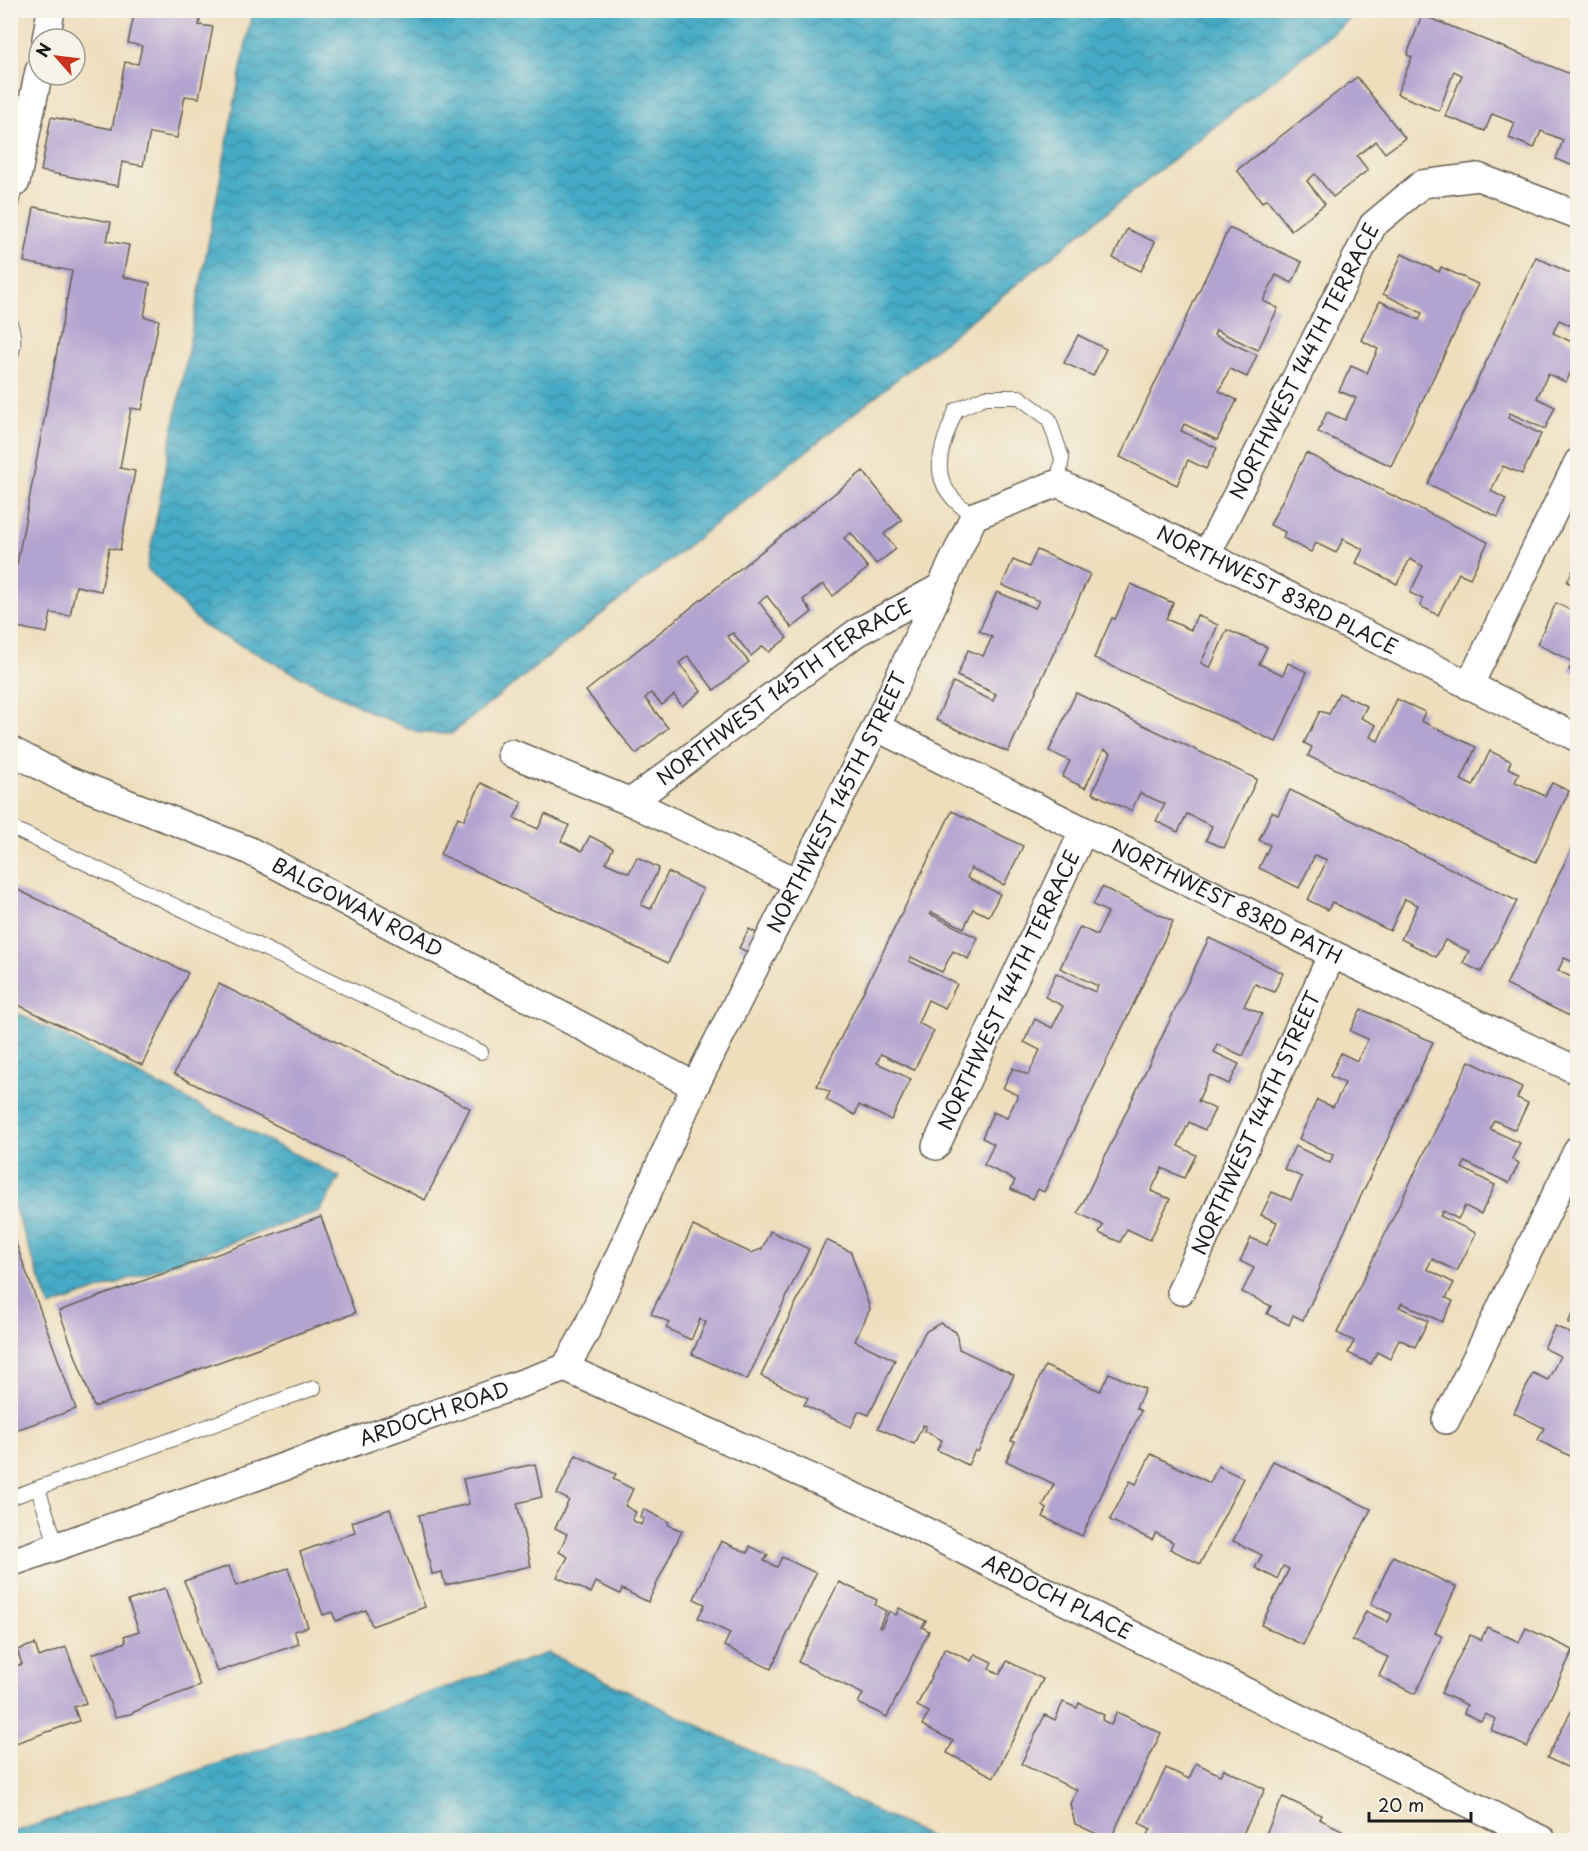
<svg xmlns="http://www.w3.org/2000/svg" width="1588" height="1851" font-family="'Playpen Sans',sans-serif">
  <defs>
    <pattern id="water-waves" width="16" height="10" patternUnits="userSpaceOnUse" patternTransform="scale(1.5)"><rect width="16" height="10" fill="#45aac5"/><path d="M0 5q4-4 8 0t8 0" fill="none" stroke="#398a9f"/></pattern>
  </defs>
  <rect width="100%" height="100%" fill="#f7f3e8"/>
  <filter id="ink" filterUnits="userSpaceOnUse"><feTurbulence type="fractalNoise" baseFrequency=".0167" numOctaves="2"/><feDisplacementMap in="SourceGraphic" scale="12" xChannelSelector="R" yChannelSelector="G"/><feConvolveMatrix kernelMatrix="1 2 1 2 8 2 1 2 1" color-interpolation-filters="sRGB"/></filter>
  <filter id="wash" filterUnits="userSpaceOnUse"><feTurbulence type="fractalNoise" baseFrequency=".008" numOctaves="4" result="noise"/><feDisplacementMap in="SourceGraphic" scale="24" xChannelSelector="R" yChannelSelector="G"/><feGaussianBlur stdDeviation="1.35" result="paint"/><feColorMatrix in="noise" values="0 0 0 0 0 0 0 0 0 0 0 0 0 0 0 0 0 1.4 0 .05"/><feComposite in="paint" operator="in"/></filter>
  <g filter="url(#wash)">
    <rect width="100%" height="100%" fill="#eedebc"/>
    <!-- water -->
    <g fill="url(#water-waves)" stroke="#306370" stroke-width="1.5">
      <polygon points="252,11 252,10 1360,11 451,734 420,733 372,713 203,626 147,568"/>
      <polygon points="11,1010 340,1177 320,1211 50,1307 11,1198"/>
      <polygon points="548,1653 936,1840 11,1840 11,1833"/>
    </g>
    <g id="blocks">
      <!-- building -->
      <g fill="#b2a4d0">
        <polygon points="135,10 202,10 199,25 213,27 199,98 185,96 177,138 150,133 143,166 122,162 118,186 41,171 51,117 112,129 125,62 138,64 142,46 128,43"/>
        <polygon points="1422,15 1578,77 1578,168 1556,159 1563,140 1541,131 1534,148 1509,138 1515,123 1492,114 1485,131 1445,116 1462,75 1454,71 1439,111 1397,94 1412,57 1407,55"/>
        <polygon points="1357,77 1405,138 1385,153 1376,141 1357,156 1368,170 1333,197 1315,174 1307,181 1325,204 1291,230 1267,199 1262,202 1237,170"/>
        <polygon points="34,207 111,222 107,241 129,245 123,277 150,283 144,317 159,320 142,410 131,408 120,468 135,471 120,550 109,548 101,591 76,586 70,616 51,613 47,633 10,626 10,563 17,564 72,271 24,262"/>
        <polygon points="1229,228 1302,262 1292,283 1276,275 1263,301 1278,308 1258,350 1216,330 1214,335 1257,355 1247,377 1230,369 1219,391 1237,400 1217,440 1184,424 1181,431 1217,448 1206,469 1188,460 1177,485 1120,457"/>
        <polygon points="1127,229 1155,242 1141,271 1113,258"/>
        <polygon points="1402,254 1439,272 1441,267 1478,284 1391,466 1318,432 1327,412 1345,420 1356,398 1339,391 1351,366 1367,373 1378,349 1361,340 1380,301 1419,320 1422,313 1383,294"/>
        <polygon points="1536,257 1578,277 1578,329 1559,320 1553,333 1578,345 1578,358 1566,382 1548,374 1537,398 1555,407 1545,429 1510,413 1508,418 1541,434 1522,474 1503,466 1491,491 1506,499 1498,517 1428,484"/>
        <polygon points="1078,335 1106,349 1093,376 1064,363"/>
        <polygon points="1306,453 1488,542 1470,578 1459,573 1438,615 1420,606 1423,599 1410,593 1423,566 1410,559 1397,584 1356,563 1363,549 1343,539 1336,553 1316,543 1311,552 1283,538 1285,532 1270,525"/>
        <polygon points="863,471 902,520 884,534 896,549 876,564 851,533 844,538 868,568 833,596 823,584 803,600 812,612 792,628 767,596 759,602 787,638 769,652 763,646 751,656 733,633 727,636 749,662 714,690 688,656 679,663 701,691 682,706 674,695 662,705 651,693 645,698 668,728 636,754 586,691"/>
        <polygon points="1037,550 1090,574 1008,752 936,720 953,682 993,701 996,694 957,676 968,650 983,656 992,637 979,631 997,592 1035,608 1039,601 1002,585 1013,560 1029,567"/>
        <polygon points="1578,560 1578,586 1567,582"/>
        <polygon points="1131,584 1173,603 1166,619 1191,630 1197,615 1218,625 1201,663 1210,668 1227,630 1267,647 1259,664 1283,675 1288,663 1307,672 1276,742 1094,658 1112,618 1115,619"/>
        <polygon points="1578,600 1578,674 1569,670 1573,662 1537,644 1556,603 1572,611"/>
        <polygon points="1076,693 1257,779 1224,848 1206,840 1212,826 1187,814 1178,832 1156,821 1165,804 1140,793 1131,811 1092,793 1111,753 1104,749 1085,788 1062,777 1070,761 1049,751"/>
        <polygon points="1339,693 1367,706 1361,718 1376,725 1370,737 1378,741 1397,699 1425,712 1421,721 1476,747 1461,780 1473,786 1490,751 1511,761 1508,768 1519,773 1515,782 1545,796 1552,783 1569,791 1536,862 1308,756 1312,747 1304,743 1320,711 1329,714"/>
        <polygon points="481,783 522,802 514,818 538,829 545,814 569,825 561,841 582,851 590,836 613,848 606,863 629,873 637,857 659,868 641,905 651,909 668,872 703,889 668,963 440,854 458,817 464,820"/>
        <polygon points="1290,790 1517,901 1481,972 1463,963 1469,951 1445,940 1436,957 1401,939 1418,905 1405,899 1390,931 1332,902 1328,910 1308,900 1327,860 1315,855 1299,888 1259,868 1270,845 1259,840 1272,812 1278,815"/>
        <polygon points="952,811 1023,846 1004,885 971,868 967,878 1000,894 989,916 973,909 964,928 931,912 930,914 978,938 968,959 953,951 942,972 911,957 909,961 957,984 945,1008 928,1000 918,1023 934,1031 914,1070 881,1054 877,1063 911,1079 891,1120 859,1105 855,1115 826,1100 830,1092 817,1086"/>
        <polygon points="1578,835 1578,964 1564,958 1558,971 1578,980 1578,1020 1506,985"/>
        <polygon points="10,886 188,973 142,1065 10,1001"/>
        <polygon points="1102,887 1173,921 1044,1192 1038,1189 1033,1199 1011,1189 1015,1180 984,1165 994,1144 982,1138 993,1112 1007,1118 1018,1095 1003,1088 1013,1068 1028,1075 1040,1050 1024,1042 1035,1019 1052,1028 1063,1006 1045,997 1056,973 1095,992 1098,986 1060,968 1080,927 1097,935 1108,912 1093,905"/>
        <polygon points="749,929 767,939 758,957 739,948"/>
        <polygon points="1209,938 1283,973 1274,992 1255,984 1244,1006 1262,1014 1243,1056 1217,1044 1214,1052 1239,1064 1229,1084 1210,1075 1198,1101 1215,1109 1205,1130 1189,1122 1178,1146 1196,1155 1184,1178 1162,1168 1151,1191 1170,1199 1150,1240 1127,1229 1120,1242 1099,1233 1103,1225 1078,1213"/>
        <polygon points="219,984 470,1108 425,1200 174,1074"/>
        <polygon points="1361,1009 1433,1042 1303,1320 1293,1315 1289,1325 1267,1314 1271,1306 1242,1292 1254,1268 1240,1261 1251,1238 1267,1245 1277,1222 1261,1215 1272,1192 1291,1200 1302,1177 1284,1169 1295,1146 1330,1163 1333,1155 1299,1139 1317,1100 1333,1107 1345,1083 1330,1076 1341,1053 1357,1061 1368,1039 1350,1031"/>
        <polygon points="1469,1061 1522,1087 1517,1098 1528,1103 1515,1130 1494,1120 1490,1129 1520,1143 1512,1159 1519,1163 1509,1183 1465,1162 1462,1168 1495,1185 1481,1214 1465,1206 1458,1219 1443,1211 1440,1216 1476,1233 1457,1271 1432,1259 1427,1269 1454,1283 1446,1298 1453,1301 1442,1322 1402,1303 1399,1307 1428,1321 1415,1347 1399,1339 1390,1359 1377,1352 1371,1364 1348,1353 1354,1341 1337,1333"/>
        <polygon points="321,1217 355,1313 94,1407 59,1311"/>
        <polygon points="693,1226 751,1253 762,1249 770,1231 809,1249 747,1380 692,1354 706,1322 700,1319 691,1340 666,1328 669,1322 651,1314"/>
        <polygon points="10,1227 76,1409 10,1432"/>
        <polygon points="826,1240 851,1252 870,1309 855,1341 895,1360 869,1415 859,1411 851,1427 804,1405 808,1398 761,1376"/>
        <polygon points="1578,1304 1578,1328 1568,1323"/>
        <polygon points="940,1323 956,1332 959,1349 1014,1375 978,1452 975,1450 968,1465 937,1450 942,1440 924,1431 926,1426 923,1425 914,1444 878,1428 925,1332"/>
        <polygon points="1555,1326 1578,1337 1578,1460 1538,1440 1544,1428 1514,1413 1533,1373 1548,1380 1560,1356 1544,1348"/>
        <polygon points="1045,1366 1100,1391 1109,1373 1145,1389 1136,1408 1141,1411 1082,1536 1043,1517 1047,1509 1043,1506 1054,1484 1006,1461 1015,1442 1011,1441"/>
        <polygon points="1151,1454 1210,1483 1218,1466 1243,1478 1200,1564 1170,1549 1173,1542 1156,1533 1152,1540 1110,1520 1130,1481 1136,1484"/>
        <polygon points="576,1455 616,1474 613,1479 633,1489 625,1506 636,1512 632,1520 641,1525 644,1519 640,1517 644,1509 669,1522 668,1525 682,1531 648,1602 622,1589 620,1594 596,1582 591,1593 557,1577 568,1557 559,1552 567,1534 555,1528 569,1500 557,1494"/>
        <polygon points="1273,1461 1371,1509 1303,1645 1261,1625 1289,1569 1283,1566 1277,1579 1255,1568 1262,1555 1233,1541"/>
        <polygon points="535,1464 542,1497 517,1503 531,1566 445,1585 442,1572 432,1574 419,1515 469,1504 463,1479"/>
        <polygon points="390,1509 425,1607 372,1626 366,1610 336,1621 332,1612 323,1615 300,1552 355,1532 352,1522"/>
        <polygon points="721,1541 748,1553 750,1546 768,1555 764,1561 777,1567 782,1557 816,1573 771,1669 724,1646 730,1633 698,1618 705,1604 694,1599"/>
        <polygon points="1393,1556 1456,1587 1435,1633 1442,1636 1415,1694 1379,1676 1388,1657 1352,1640 1366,1611 1388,1622 1392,1614 1371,1604"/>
        <polygon points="229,1566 236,1586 288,1568 308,1627 294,1631 299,1644 217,1672 195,1606 184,1581"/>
        <polygon points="839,1582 877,1600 875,1605 886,1611 879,1627 881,1628 889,1611 896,1615 899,1608 926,1621 922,1627 929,1631 887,1717 858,1703 863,1694 798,1662"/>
        <polygon points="165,1588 200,1686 153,1703 130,1714 115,1717 92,1654 126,1642 124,1636 139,1631 128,1601"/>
        <polygon points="1487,1627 1519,1642 1526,1628 1573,1650 1527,1747 1491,1730 1496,1719 1485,1714 1481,1721 1464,1713 1467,1705 1441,1693 1470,1635 1481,1640"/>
        <polygon points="35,1644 39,1657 66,1647 86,1703 74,1707 79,1721 10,1745 10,1659 14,1667 22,1664 17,1650"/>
        <polygon points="945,1648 971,1661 975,1654 992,1662 989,1669 1000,1674 1007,1661 1043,1679 994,1777 947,1753 953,1741 922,1725 929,1712 917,1706"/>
        <polygon points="1578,1698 1578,1772 1547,1758"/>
        <polygon points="1063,1702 1077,1708 1079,1703 1104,1715 1102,1720 1111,1725 1117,1712 1161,1733 1110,1840 1075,1824 1070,1804 1077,1790 1021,1764 1045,1715 1055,1720"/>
        <polygon points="1196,1763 1220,1775 1224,1769 1265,1789 1240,1840 1145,1840 1151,1829 1139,1823 1166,1768 1189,1779"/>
        <polygon points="1283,1797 1321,1815 1319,1819 1342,1830 1339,1835 1350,1840 1263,1840"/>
      </g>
    </g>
  </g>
  <g filter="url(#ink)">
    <use href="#blocks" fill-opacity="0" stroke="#666054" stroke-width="1.5"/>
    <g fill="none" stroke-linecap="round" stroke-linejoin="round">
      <defs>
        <g id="lane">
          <polyline points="10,209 16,182"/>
          <path d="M10 323C14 335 15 346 10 358"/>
          <path d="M974 516C926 484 937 457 956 410L985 397H1019L1049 419 1062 458 1058 483"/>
          <polyline points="10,827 481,1052"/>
          <polyline points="38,1489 57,1546"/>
          <polyline points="10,1498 314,1388"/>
        </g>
        <g id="street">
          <polyline points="46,39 51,10"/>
          <polyline points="10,182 16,182 39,71"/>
          <path id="s1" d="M1207 554 1373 225 1422 184 1478 177 1578 215"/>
          <polyline points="1469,686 1578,462"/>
          <path id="s2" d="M876 727 1332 954 1578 1071"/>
          <path id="s3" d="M10 750 65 779 248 850 695 1086"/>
          <polyline points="511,753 631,802 797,882"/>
          <path id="s4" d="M631 802 856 633 941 587"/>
          <path id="s5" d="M936 1146 1083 832"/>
          <path id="s6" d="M1181 1291 1332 954"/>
          <path id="s7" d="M565 1368 875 1506 1542 1840"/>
          <polyline points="1446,1420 1578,1149"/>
          <path id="s8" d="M10 1563 565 1368 585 1333 695 1086 876 727 974 516 1058 483C1232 566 1403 654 1578 738"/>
        </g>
      </defs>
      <!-- lane casing -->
      <use href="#lane" stroke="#666054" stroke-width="16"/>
      <!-- street casing -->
      <use href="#street" stroke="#666054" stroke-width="30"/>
      <!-- lane -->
      <use href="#lane" stroke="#fff" stroke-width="14"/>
      <!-- street -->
      <use href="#street" stroke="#fff" stroke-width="27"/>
    </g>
  </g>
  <g text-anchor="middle" stroke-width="6" stroke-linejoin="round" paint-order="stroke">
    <!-- street labels -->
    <g font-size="20" fill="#1c1c1c" stroke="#f7f3e8">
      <text dy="7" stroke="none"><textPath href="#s1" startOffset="216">NORTHWEST 144TH TERRACE</textPath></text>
      <text dy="7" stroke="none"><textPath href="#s8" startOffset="1868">NORTHWEST 83RD PLACE</textPath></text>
      <text dy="7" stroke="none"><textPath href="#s4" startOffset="189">NORTHWEST 145TH TERRACE</textPath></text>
      <text dy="7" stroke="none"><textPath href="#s8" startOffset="1216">NORTHWEST 145TH STREET</textPath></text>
      <text dy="7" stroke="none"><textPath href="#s2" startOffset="392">NORTHWEST 83RD PATH</textPath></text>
      <text dy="7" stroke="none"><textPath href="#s3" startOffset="382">BALGOWAN ROAD</textPath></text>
      <text dy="7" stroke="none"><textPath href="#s5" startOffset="172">NORTHWEST 144TH TERRACE</textPath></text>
      <text dy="7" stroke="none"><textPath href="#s6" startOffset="184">NORTHWEST 144TH STREET</textPath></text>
      <text dy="7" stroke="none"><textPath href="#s8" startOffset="450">ARDOCH ROAD</textPath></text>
      <text dy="7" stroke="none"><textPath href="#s7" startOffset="543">ARDOCH PLACE</textPath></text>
    </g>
  </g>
  <!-- margin -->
  <rect width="1588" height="1851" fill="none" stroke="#f7f3e8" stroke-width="36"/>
  <!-- north arrow -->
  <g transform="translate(57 57) rotate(298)"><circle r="28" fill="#f7f3e8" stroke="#9f9d96" stroke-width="1.5"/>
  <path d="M0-4.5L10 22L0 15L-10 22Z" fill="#c8321e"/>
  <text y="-9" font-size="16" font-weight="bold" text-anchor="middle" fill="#1c1c1c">N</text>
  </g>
  <!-- scale -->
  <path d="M1369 1812v9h102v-9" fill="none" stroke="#1c1c1c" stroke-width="3"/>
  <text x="1378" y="1812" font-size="18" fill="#1c1c1c" stroke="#f7f3e8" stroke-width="4.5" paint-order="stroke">20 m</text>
</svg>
